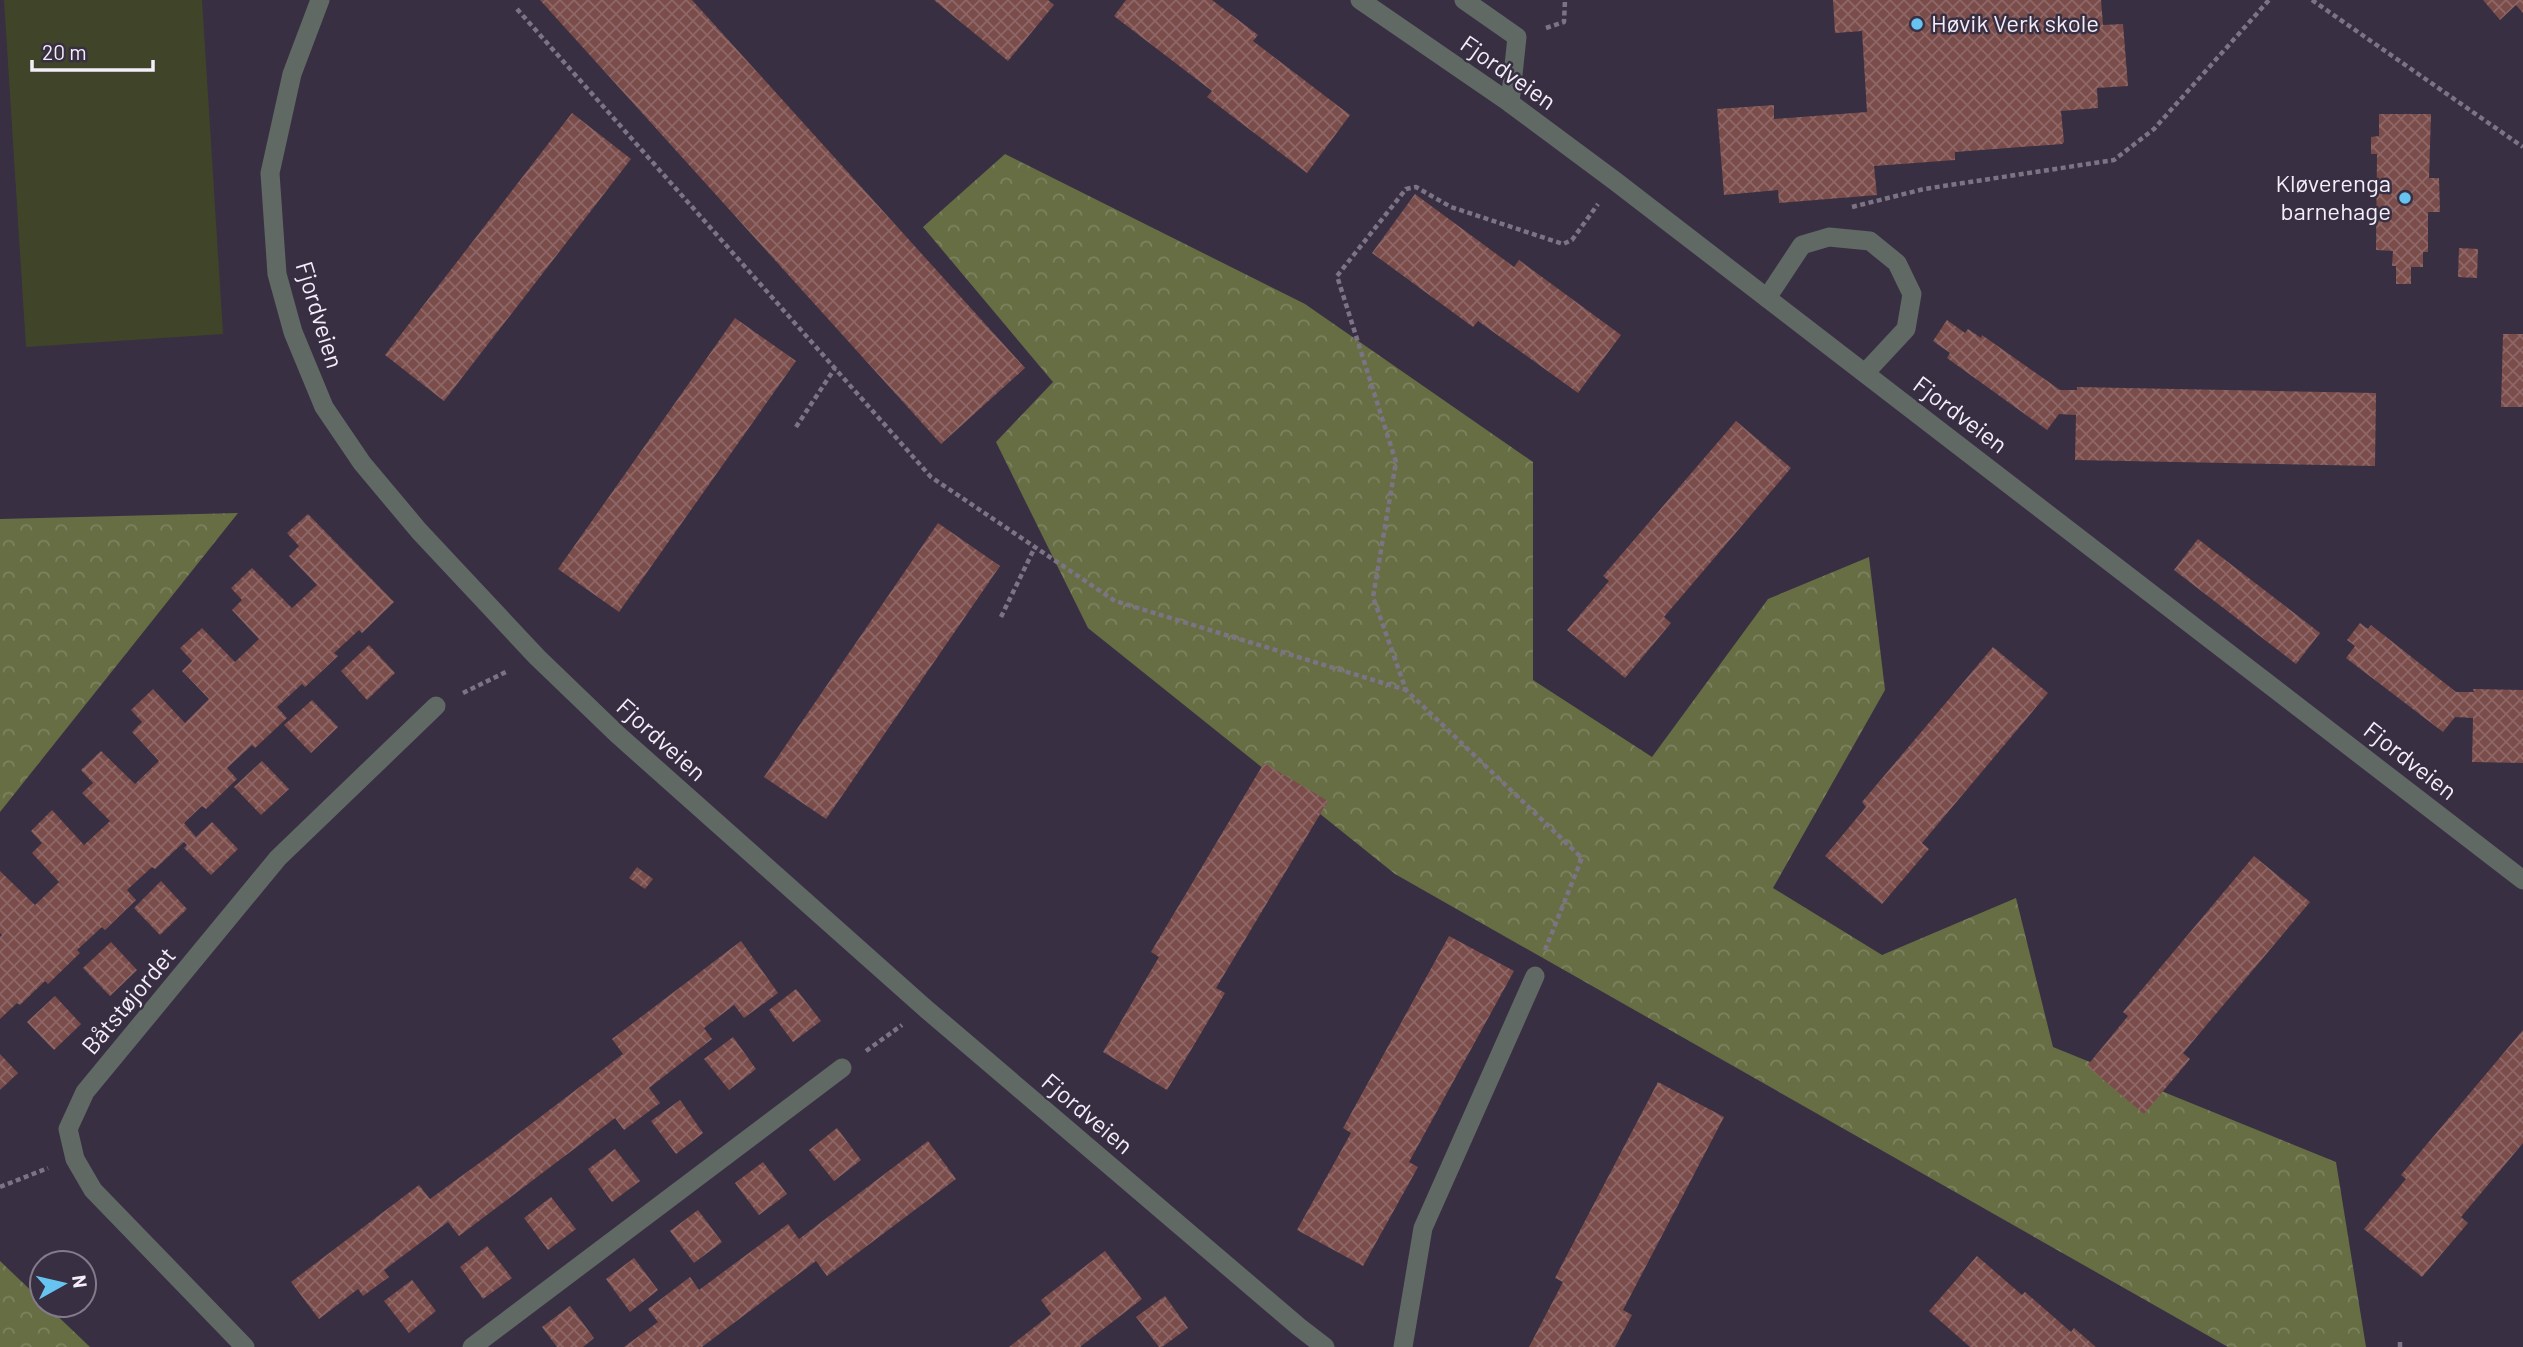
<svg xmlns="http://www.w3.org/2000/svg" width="2523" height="1347" font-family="Barlow,sans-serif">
  <defs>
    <pattern id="forest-crowns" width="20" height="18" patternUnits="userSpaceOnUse" patternTransform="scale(1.75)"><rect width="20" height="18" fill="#676e44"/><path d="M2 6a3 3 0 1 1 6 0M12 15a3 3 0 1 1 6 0" fill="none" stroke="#7d8360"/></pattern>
    <pattern id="building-cross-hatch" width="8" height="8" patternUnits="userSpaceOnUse" patternTransform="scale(1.75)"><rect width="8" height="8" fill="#7a4d4b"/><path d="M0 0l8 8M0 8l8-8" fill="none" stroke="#8e6766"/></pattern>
  </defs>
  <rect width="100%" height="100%" fill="#382f42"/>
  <!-- green -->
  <polygon fill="#404529" points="4,0 202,0 223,334 26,347"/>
  <!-- forest -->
  <g fill="url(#forest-crowns)">
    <polygon points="1005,154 1305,304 1533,462 1533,680 1652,757 1768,599 1869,557 1885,690 1773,888 1882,955 2016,898 2053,1047 2336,1162 2366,1347 2228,1347 1395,874 1088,628 996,442 1053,382 923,227"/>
    <polygon points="238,513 0,812 0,519"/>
    <polygon points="0,1261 42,1301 42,1305 46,1305 90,1347 0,1347"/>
  </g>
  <!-- building -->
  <g fill="url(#building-cross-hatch)">
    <polygon points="540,0 692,0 1025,368 941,444"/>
    <polygon points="934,0 1048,0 1054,5 1008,61"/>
    <polygon points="1126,0 1212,0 1258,35 1253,41 1350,115 1307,173 1207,97 1212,91 1114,16"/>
    <polygon points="1833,0 2101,0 2103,25 2123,24 2128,86 2097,88 2098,108 2061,111 2064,142 2062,144 1955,152 1955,160 1874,166 1877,195 1779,203 1778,190 1724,195 1717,109 1774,105 1774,119 1867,112 1862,31 1835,33"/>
    <polygon points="2483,0 2523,0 2523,13 2516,5 2500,20"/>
    <polygon points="572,113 631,159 444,401 385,355"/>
    <polygon points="2379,114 2431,114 2429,178 2439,178 2440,212 2428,212 2428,252 2423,252 2423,267 2411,267 2411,284 2396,284 2396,266 2392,266 2393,251 2376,250 2377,154 2371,154 2371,137 2379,136"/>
    <polygon points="1415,194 1514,267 1519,260 1621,335 1578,393 1478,321 1473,327 1372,253"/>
    <polygon points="2459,248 2478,249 2477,278 2458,277"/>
    <polygon points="735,318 796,361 619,612 558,569"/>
    <polygon points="1947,320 1965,333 1968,329 1981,338 1982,335 2060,390 2077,390 2077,387 2376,393 2375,466 2075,460 2076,415 2059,414 2047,430 1947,358 1950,353 1933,341"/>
    <polygon points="2503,334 2523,334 2523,407 2501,407"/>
    <polygon points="1736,421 1791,468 1664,617 1671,623 1625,678 1567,630 1609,581 1603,576"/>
    <polygon points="308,514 394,602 362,633 359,630 334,653 338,656 305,687 302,684 277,707 287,718 255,748 252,745 227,768 237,779 206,809 202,806 184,823 196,837 212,822 238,849 211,875 184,848 187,845 184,842 155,869 152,867 127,890 136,900 105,930 102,927 77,950 80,953 48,984 45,981 20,1005 17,1003 0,1019 0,937 2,935 0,933 0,871 35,905 59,882 32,853 42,843 31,831 52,810 84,845 110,821 82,793 93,783 81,770 101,751 135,784 159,761 132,732 142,722 131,710 153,689 185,723 209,699 182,671 192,661 180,648 202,628 235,662 259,639 232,610 242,600 231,588 252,568 292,608 317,585 289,556 299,546 287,533"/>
    <polygon points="938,523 1000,566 826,819 764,777"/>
    <polygon points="2198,539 2320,633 2296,664 2174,570"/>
    <polygon points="2360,623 2368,629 2371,625 2456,692 2474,692 2473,689 2523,690 2523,763 2472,762 2473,718 2455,717 2443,732 2346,658 2355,646 2347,640"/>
    <polygon points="369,645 395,673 367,700 341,671"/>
    <polygon points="1993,647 2048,693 1922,843 1929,849 1882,904 1825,856 1866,807 1862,802"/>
    <polygon points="312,700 338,727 311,753 284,725"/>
    <polygon points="262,761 289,789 261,815 234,787"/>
    <polygon points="1264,763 1328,801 1216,988 1225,993 1167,1090 1103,1052 1159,957 1151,952"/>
    <polygon points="2254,856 2310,902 2183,1053 2190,1059 2144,1114 2087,1066 2128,1016 2123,1012"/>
    <polygon points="637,867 653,879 645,889 629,878"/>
    <polygon points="161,881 187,909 160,935 134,908"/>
    <polygon points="1449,936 1514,971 1409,1162 1418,1167 1363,1266 1297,1230 1351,1133 1343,1128"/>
    <polygon points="741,941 778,993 744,1018 734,1005 704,1028 712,1039 649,1088 660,1103 624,1130 615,1118 459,1236 448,1222 384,1270 389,1277 363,1296 358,1289 319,1319 291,1282 419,1185 430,1199 493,1153 623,1054 612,1039"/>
    <polygon points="111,942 137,970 110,996 83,968"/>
    <polygon points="796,989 821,1021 793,1042 769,1010"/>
    <polygon points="55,996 81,1024 54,1050 27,1022"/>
    <polygon points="2523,1030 2523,1143 2461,1217 2468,1223 2422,1277 2364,1229 2406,1179 2401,1175"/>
    <polygon points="733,1037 756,1069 729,1090 704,1059"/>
    <polygon points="0,1054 18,1073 0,1090"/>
    <polygon points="1658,1082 1724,1117 1623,1310 1632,1315 1615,1347 1529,1347 1563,1282 1555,1278"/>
    <polygon points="680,1100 703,1133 676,1154 651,1121"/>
    <polygon points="837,1128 861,1160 834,1181 809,1150"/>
    <polygon points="928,1141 956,1179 827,1276 816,1261 702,1347 624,1347 658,1322 648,1309 690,1277 699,1290 788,1224 799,1239"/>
    <polygon points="615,1149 640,1181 612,1202 588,1169"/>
    <polygon points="763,1162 787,1194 759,1215 735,1183"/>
    <polygon points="551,1197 576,1229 548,1250 524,1218"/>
    <polygon points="698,1210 722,1242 694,1263 670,1231"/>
    <polygon points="487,1246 512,1278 483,1299 460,1267"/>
    <polygon points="1105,1251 1142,1299 1080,1347 1009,1347 1051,1314 1041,1300"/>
    <polygon points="1977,1256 2022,1295 2025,1292 2071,1332 2074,1328 2096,1347 1970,1347 1929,1311"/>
    <polygon points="634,1258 658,1290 630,1312 606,1279"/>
    <polygon points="412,1280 436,1311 409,1333 384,1301"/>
    <polygon points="1165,1296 1188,1328 1162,1347 1159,1347 1136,1317"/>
    <polygon points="570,1306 594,1338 583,1347 557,1347 542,1327"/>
  </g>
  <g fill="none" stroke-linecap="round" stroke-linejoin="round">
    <!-- path -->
    <g stroke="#7c7485" stroke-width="4.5" stroke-dasharray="5 3.5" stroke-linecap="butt">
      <polyline points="2312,0 2523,147"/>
      <polyline points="517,9 931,477 1115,601 1406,690"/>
      <polyline points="1546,28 1564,22 1565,0"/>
      <polyline points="1852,207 1924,189 2114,160 2154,129 2269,0"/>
      <polyline points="796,427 835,368"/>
      <polyline points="1001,617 1035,547"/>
      <polyline points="463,693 508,671"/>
      <polyline points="1545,950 1582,858 1406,690 1373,597 1396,462 1337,276 1406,189 1416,187 1451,207 1563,244 1572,240 1598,204"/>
      <polyline points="866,1051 902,1025"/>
      <polyline points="0,1187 48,1168"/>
      <polyline points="2400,1347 2400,1341"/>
    </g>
    <!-- service -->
    <g stroke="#606963" stroke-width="19">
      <polyline points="1464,0 1517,37 1510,103"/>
      <polyline points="1767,298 1802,245 1829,237 1870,241 1897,263 1912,294 1906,329 1865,373"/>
      <polyline points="1403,1347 1423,1228 1535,976"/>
    </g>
    <!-- minor -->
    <g stroke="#606963" stroke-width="19">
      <polyline points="320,0 292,74 270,173 277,274 293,332 324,407 362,463 419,531 537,657 617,734 925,1008 1299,1327 1325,1347"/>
      <polyline points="1360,0 1510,103 1615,181 2523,880"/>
      <polyline points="245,1347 93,1190 75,1159 68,1129 85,1092 278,858 436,706"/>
      <polyline points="472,1347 842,1068"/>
    </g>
  </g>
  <!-- markers -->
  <g fill="#67c4f0" stroke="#382f42" stroke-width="2.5">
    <circle cx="1917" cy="24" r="7"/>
    <circle cx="2405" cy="198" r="7"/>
  </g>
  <g text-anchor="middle" stroke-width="5" stroke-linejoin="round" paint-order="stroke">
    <!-- poi labels -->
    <g font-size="24" fill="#f4eefa" stroke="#382f42" text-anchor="start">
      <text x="1931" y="32">Høvik Verk skole</text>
      <text x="2391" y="192" text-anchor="end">Kløverenga<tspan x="2391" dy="28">barnehage</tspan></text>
    </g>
    <!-- street labels -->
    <g font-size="24" fill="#f4eefa" stroke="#382f42">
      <text transform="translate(1508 73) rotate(35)" y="8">Fjordveien</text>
      <text transform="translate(319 315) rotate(73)" y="8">Fjordveien</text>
      <text transform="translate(1960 415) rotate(37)" y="8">Fjordveien</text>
      <text transform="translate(661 740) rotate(42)" y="8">Fjordveien</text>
      <text transform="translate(2410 761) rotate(38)" y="8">Fjordveien</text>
      <text transform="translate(129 1001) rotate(-50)" y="8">Båtstøjordet</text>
      <text transform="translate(1087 1114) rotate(40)" y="8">Fjordveien</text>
    </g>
  </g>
  <!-- north arrow -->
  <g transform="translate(63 1284) rotate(82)"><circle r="33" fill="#382f42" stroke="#837b8c" stroke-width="2"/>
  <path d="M0-5L12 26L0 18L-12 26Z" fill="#67c4f0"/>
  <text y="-10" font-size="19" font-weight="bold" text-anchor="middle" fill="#f4eefa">N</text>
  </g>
  <!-- scale -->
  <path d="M32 60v10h121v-10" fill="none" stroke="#f4eefa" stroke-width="3.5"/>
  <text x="42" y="60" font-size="21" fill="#f4eefa" stroke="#382f42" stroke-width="5" paint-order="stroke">20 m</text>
</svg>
